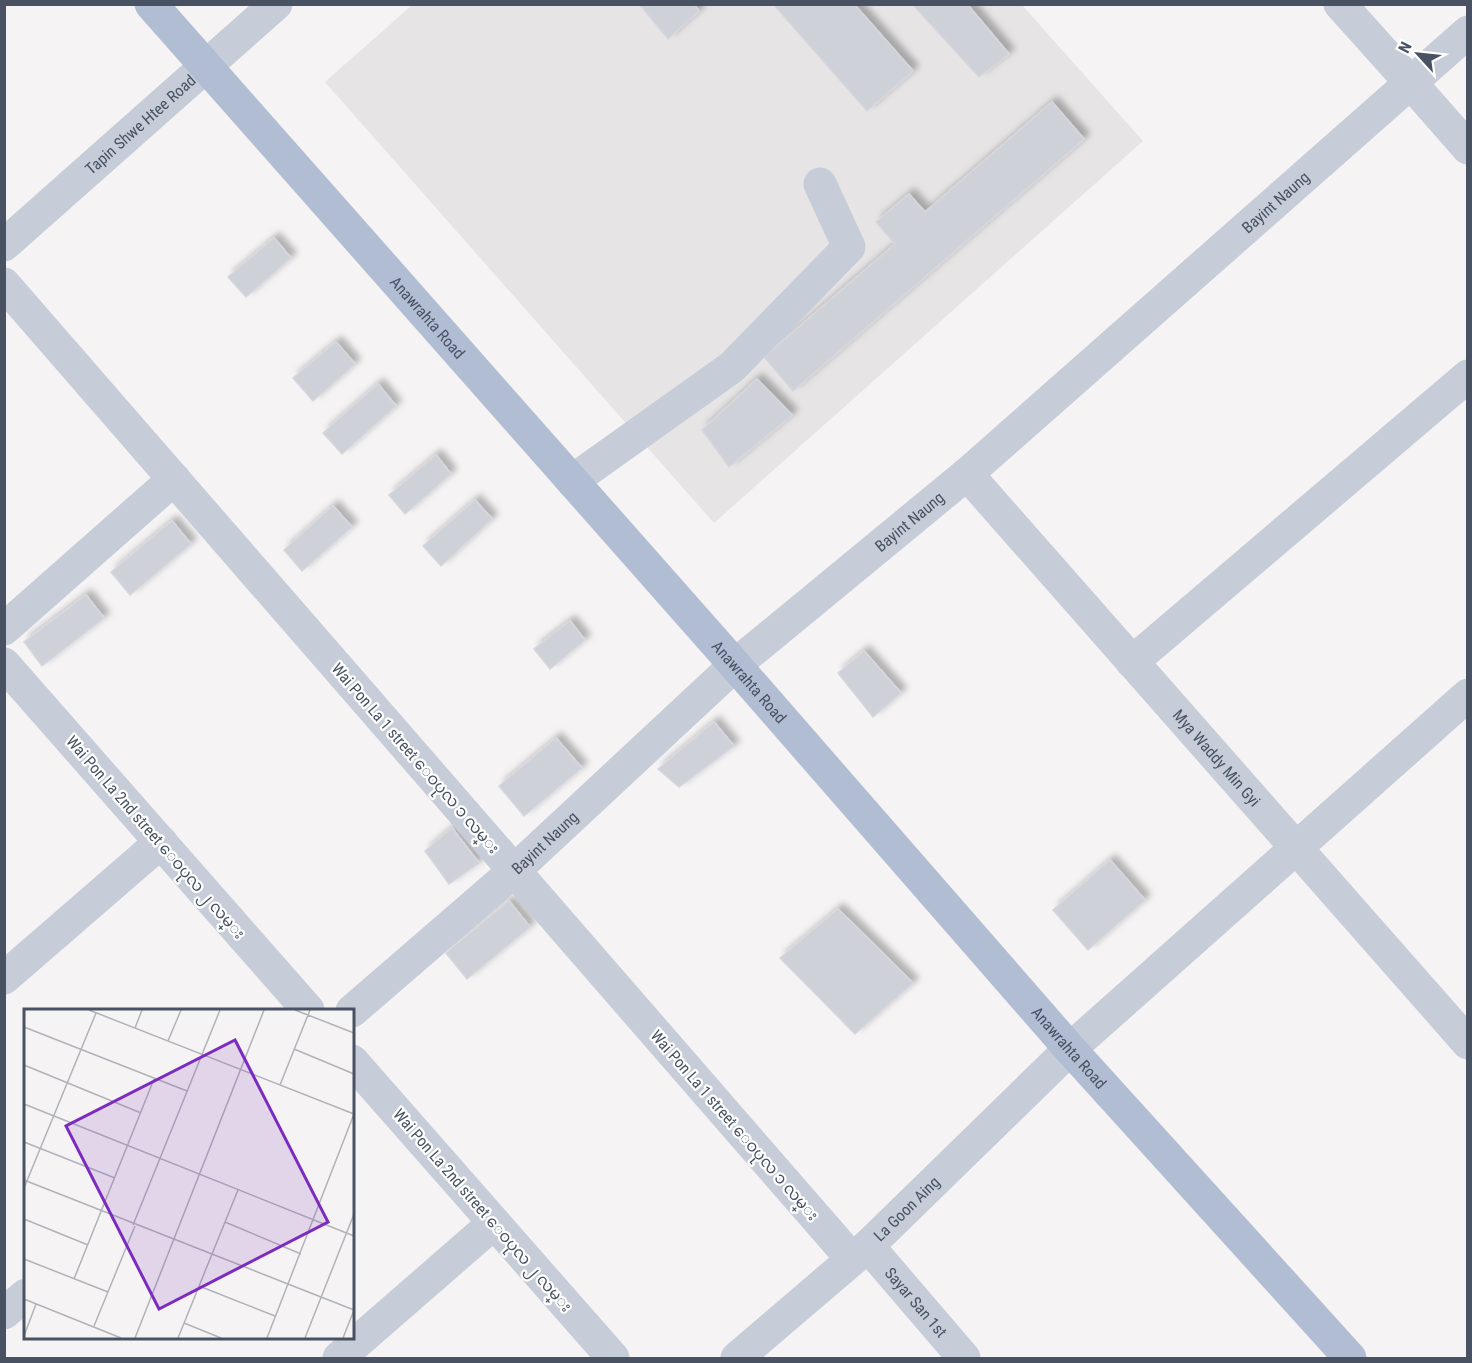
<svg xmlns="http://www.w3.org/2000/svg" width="1472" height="1363" font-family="'Roboto Condensed','Noto Sans Myanmar',sans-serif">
  <defs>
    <filter id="shadow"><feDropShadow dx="5.5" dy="-5.5" stdDeviation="3" flood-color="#0004"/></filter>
  </defs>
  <rect width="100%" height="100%" fill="#f5f3f3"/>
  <!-- education -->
  <polygon fill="#e6e4e4" points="412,5 1022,5 1143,141 714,523 325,82"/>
  <!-- building -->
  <g fill="#ced1d8" stroke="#d6d7de" stroke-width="1.5" filter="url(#shadow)">
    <polygon points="639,4 694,4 699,11 668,39"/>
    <polygon points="773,4 854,4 913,71 867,111"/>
    <polygon points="912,4 967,4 1009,54 979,77"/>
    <polygon points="1052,102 1084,139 793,391 764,357 895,244 876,222 909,194 925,212"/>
    <polygon points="274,238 291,258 246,297 228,277"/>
    <polygon points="336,342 355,364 313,401 293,378"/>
    <polygon points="757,379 792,415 729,467 702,430"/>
    <polygon points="378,384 396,406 342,454 323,433"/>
    <polygon points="436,455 451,474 405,514 389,495"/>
    <polygon points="475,500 492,519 441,566 423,546"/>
    <polygon points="333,506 352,527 302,571 284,550"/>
    <polygon points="172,521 191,544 130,595 111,572"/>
    <polygon points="86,595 104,618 42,666 24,642"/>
    <polygon points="570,621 585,640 550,669 534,649"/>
    <polygon points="864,651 901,693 873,717 838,673"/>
    <polygon points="714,722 734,746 679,787 658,769"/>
    <polygon points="556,738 582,768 524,816 499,786"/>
    <polygon points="452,828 479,863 449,884 425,851"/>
    <polygon points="1110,860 1145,900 1088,950 1053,910"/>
    <polygon points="509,901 530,927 467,979 446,953"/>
    <polygon points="838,909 913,983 855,1034 780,958"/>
  </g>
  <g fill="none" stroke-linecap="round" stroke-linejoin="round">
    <!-- minor -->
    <g stroke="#c6ccd8" stroke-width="33">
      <polyline points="1340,4 1410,82 1468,148"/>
      <path id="s1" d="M4 245 276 4"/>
      <polyline points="4,284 852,1259"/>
      <path id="s2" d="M967 474 1468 1043"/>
      <polyline points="572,481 732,367 849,247 820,184"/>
      <polyline points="4,629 174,479"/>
      <polyline points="1132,662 1468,376"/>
      <polyline points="4,664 308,1010"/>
      <polyline points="4,978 161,842"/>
      <path id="s3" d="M352 1011 514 871 735 665 967 474 1468 32"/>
      <polyline points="352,1061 613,1358"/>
      <path id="s4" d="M868 1246 964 1358"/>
      <polyline points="4,1313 26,1295"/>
      <polyline points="339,1358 494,1223"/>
      <path id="s5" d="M737 1358 868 1246 1070 1049 1468 695"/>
    </g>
    <!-- major -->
    <path stroke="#b1bdd3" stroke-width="33" id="s6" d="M151 4 735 665 1070 1049 1350 1358"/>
  </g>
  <g text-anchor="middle" stroke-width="4.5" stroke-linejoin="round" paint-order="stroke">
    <!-- street labels -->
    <g font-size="16" fill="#485262" stroke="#fff">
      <text dy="6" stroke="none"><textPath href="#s1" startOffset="182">Tapin Shwe Htee Road</textPath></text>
      <text dy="6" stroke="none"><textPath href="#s3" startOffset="1228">Bayint Naung</textPath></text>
      <text dy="6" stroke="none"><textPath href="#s6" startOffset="418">Anawrahta Road</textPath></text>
      <text dy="6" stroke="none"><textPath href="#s3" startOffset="742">Bayint Naung</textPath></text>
      <text dy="6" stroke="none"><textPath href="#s6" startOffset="904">Anawrahta Road</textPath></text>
      <text transform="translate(416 758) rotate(49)" y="6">Wai Pon La 1 street ေဝပုလ ၁ လမ္း</text>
      <text dy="6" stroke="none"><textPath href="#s2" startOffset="378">Mya Waddy Min Gyi</textPath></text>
      <text transform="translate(156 837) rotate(49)" y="6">Wai Pon La 2nd street ေဝပုလ ၂ လမ္း</text>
      <text dy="6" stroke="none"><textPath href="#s3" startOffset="256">Bayint Naung</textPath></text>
      <text dy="6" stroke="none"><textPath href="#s6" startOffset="1390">Anawrahta Road</textPath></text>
      <text transform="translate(735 1125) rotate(49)" y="6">Wai Pon La 1 street ေဝပုလ ၁ လမ္း</text>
      <text dy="6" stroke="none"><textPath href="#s5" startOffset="226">La Goon Aing</textPath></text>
      <text transform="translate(483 1210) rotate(49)" y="6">Wai Pon La 2nd street ေဝပုလ ၂ လမ္း</text>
      <text dy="6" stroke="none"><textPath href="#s4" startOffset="74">Sayar San 1st</textPath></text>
    </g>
  </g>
  <!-- overview -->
  <g transform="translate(24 1009)">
    <rect width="330" height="330" fill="#f5f3f3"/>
    <path fill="none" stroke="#b0b3b9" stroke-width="1.5" d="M65 1 330 105M271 1 330 24M0 18 163 82M111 19 118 1M144 32 157 1M270 40 330 65M0 56 117 104M256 76 286 1M0 95 330 227M0 133 91 169M0 171 330 301M0 179 72 4M0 210 64 236M201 213 277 245M109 216 196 1M0 250 84 283M50 270 130 70M175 277 251 307M0 290 97 329M160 314 197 329M70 317 111 217M0 327 12 295M111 329 240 1M154 329 214 181M243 329 330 105M281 329 330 205M319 329 330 301"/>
    <path fill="#7b2cbf" fill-opacity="0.15" stroke="#7b2cbf" stroke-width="3" d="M211 31 304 213 135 300 42 117Z"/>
    <rect width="330" height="330" fill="none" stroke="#485262" stroke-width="3"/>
  </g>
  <!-- border -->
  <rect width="1472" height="1363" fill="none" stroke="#485262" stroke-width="12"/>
  <!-- north arrow -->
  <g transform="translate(1418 54) rotate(297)" stroke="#ffffff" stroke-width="4.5" paint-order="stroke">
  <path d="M0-4.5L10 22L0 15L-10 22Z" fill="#485262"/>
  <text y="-9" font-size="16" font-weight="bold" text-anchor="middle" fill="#485262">N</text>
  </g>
</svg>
